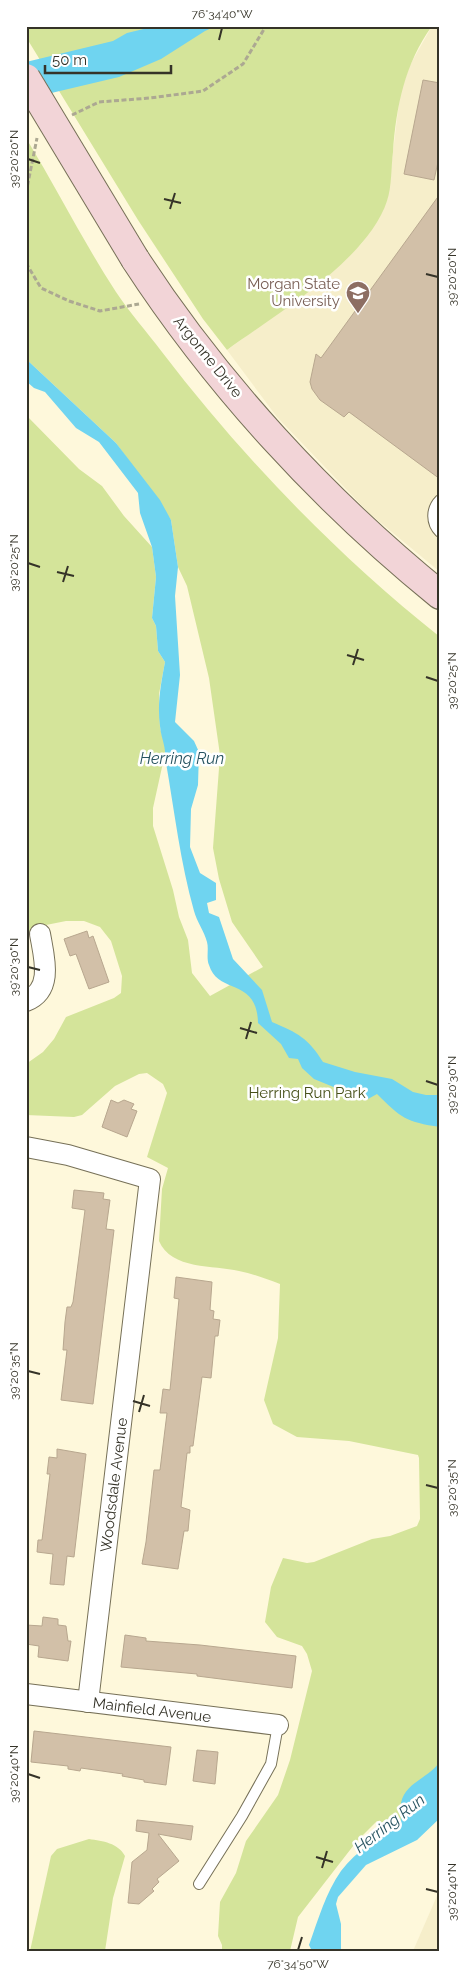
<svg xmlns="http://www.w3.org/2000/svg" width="466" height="1977" font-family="Raleway,sans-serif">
  <rect width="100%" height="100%" fill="#fef8db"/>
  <!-- built -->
  <g fill="#f6eeca">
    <polygon points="432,26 440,26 440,572 369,513 277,417 227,350 326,278 362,243 375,223 387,201 400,94 410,65"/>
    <polygon points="440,1889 440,1951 413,1951"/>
  </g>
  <!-- green -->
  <g fill="#d4e49a">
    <path d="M26 26H432C405 63 396 107 393 152 391 167 392 186 387 201 367 261 276 314 227 350L203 319 138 220 26 37Z"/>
    <path d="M26 138C57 189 84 243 116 292 130 313 147 332 162 352 243 458 336 554 440 637V1805L404 1837 377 1821 357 1841 298 1917 290 1951H222V1945L218 1936 220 1902 236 1873 246 1841 278 1795 290 1760 312 1671 307 1654 302 1646 277 1637 265 1622 271 1587 283 1558 307 1563 314 1562 372 1539 390 1536 417 1526 420 1519 419 1458 418 1455 349 1441 297 1437 273 1424 264 1400 278 1338 280 1284C267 1279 254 1274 239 1271 214 1265 171 1270 159 1241L162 1189 168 1168 147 1157 167 1093 163 1084 147 1073 139 1074 115 1086 82 1115 74 1117 26 1115V1064L43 1052 54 1039 66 1017 114 998 121 993 122 976 111 941 100 927 84 921H66L41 926 26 937V415L79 469 102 486 124 516 152 547 156 577 152 618 156 626 158 651 165 662 159 694 160 728 166 749 153 808V826L173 890 179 917 188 940 192 973 210 996 263 967 232 922 219 879 213 848 220 755 209 678 187 586 178 567 171 520 116 443 26 359Z"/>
    <path d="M89 1839C103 1841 118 1843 125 1856L113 1898 105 1951H30L51 1856 57 1849Z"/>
  </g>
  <!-- water -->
  <g fill="#6fd4f0">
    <polygon points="156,26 216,26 205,31 161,59 119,77 26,99 26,62 113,41 127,33"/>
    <path d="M26 359 116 443 160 500 171 520 178 567 175 596 180 675 175 722 194 741 199 752 198 785 191 809 190 847 200 873 216 883V900L207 903 209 913 219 917 233 959 262 990 272 1022C298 1033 308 1038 323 1062L355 1072 392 1079 413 1092 426 1095H440V1127C406 1122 401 1118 377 1094L368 1099 358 1097 314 1079 302 1068 298 1059 289 1058 281 1044 258 1023C257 977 218 995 209 965 206 958 209 949 207 942 204 931 197 922 194 911 180 861 174 808 165 757 166 746 161 738 160 726 157 704 161 683 165 662L158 651 156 626 152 618 156 577 152 547 140 513 138 493 99 442 76 428 45 392 34 388 26 381Z"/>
    <path d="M440 1761V1818L417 1840 366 1865 338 1897 336 1904 341 1924V1951H312L309 1945C318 1920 326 1892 341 1871 357 1850 380 1837 401 1822 401 1816 400 1809 401 1803 405 1782 430 1778 440 1761Z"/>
  </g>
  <!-- building -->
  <g fill="#d2c0a8" stroke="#b8a78f">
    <polygon points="423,80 440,83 440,153 434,180 404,174"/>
    <polygon points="440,194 440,479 349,412 344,417 320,400 312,389 310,382 316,354 321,358"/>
    <polygon points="87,931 89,938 93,936 109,982 89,989 76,954 70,956 64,939"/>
    <polygon points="111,1100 118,1103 124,1100 134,1104 131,1109 137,1111 127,1137 102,1127"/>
    <polygon points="74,1190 104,1193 103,1199 110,1200 106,1229 114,1230 93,1404 61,1400 67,1350 63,1350 65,1322 67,1307 71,1307 73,1302 85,1210 72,1208"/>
    <polygon points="176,1277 212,1282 210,1310 214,1311 213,1319 220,1320 218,1336 215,1336 211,1378 202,1377 193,1446 190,1446 190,1453 187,1453 181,1507 190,1510 188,1531 184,1531 178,1569 142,1564 146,1542 154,1470 160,1470 167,1413 160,1413 163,1389 170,1390 179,1299 174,1298"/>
    <polygon points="57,1449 86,1454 74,1557 67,1556 64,1585 50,1584 53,1554 37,1552 38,1540 42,1540 50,1474 47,1474 49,1457 57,1458"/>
    <polygon points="43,1617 58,1619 58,1625 66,1626 68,1641 71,1641 68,1661 38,1657 39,1646 26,1644 26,1625 42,1626"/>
    <polygon points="125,1635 146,1638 146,1641 200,1645 296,1656 292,1688 197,1676 197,1674 121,1667"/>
    <polygon points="34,1731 171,1747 166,1785 144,1782 144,1780 122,1776 123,1774 81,1768 80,1771 68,1769 68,1766 31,1762"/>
    <polygon points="197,1750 218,1752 215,1784 193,1781"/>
    <polygon points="137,1820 193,1826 191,1840 158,1834 179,1861 157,1879 159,1882 152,1889 154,1891 139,1904 128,1903 132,1862 147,1850 149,1833 136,1831"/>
  </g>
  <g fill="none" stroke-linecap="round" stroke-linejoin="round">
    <defs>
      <g id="lane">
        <path d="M440 500C431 509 431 523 440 532"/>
        <polyline points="199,1884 242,1816 271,1764 278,1725"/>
      </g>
      <g id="street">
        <path d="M26 1001C54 990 44 957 40 934"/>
        <polyline points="26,1147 68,1155 150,1179 88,1702"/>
        <polyline points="26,1694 278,1725"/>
      </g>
      <path id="secondary" d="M135 259C217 385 323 500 440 595"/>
    </defs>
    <!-- lane casing -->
    <use href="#lane" stroke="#767057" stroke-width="12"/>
    <!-- street casing -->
    <use href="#street" stroke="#767057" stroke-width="22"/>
    <!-- secondary casing -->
    <use href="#secondary" stroke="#767057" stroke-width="30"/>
    <!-- path -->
    <g stroke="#aca892" stroke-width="3" stroke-dasharray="5 2.5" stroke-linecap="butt">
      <polyline points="72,115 99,102 150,98 203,91 243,64 266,26"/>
      <polyline points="26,193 37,138"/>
      <polyline points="26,263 41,288 69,301 100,311 139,304"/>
    </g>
    <!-- lane -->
    <use href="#lane" stroke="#fff" stroke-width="10"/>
    <!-- street -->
    <use href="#street" stroke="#fff" stroke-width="20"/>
    <!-- secondary -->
    <use href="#secondary" stroke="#f2d4d7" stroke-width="28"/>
    <defs>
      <polyline id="secondary-bridge" points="26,78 135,259"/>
    </defs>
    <!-- secondary-bridge casing -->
    <use href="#secondary-bridge" stroke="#767057" stroke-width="30" stroke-linecap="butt"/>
    <!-- secondary-bridge -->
    <use href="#secondary-bridge" stroke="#f2d4d7" stroke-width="28"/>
  </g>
  <!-- ticks -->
  <path fill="none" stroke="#353328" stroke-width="2" d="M219 40 222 28M28 159 40 163M164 199 181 203M170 209 175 193M426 274 438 277M28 563 40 567M57 572 74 576M63 582 68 566M347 655 364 660M353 665 358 649M426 677 438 681M28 967 40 970M240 1028 257 1033M246 1039 251 1022M426 1081 438 1085M28 1371 40 1374M133 1401 150 1406M139 1412 144 1395M426 1485 438 1488M28 1774 40 1778M316 1857 333 1862M322 1868 327 1851M426 1889 438 1892M298 1950 302 1937"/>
  <!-- icons -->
  <defs>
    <symbol id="university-pin" viewBox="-11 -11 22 30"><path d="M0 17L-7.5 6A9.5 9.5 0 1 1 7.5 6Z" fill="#8d6e63" stroke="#fff"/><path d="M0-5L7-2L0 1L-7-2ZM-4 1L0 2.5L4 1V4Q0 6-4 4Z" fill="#fff"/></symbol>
  </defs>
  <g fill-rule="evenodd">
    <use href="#university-pin" x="344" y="279" width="28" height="38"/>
  </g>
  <g text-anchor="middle" stroke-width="5" stroke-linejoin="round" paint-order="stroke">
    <!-- education labels -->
    <g font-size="15" fill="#785e54" stroke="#fff" text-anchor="end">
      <text x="340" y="289">Morgan State<tspan x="340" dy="17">University</tspan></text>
    </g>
    <!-- street labels -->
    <g font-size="15" fill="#353328" stroke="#fff">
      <text transform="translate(208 357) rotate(51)" y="5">Argonne Drive</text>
      <text transform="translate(114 1485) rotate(-83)" y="5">Woodsdale Avenue</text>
      <text transform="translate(152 1710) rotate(7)" y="5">Mainfield Avenue</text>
    </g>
    <!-- park labels -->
    <g font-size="15" fill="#475019" stroke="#fff">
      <text x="307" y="1098">Herring Run Park</text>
    </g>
    <!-- water labels -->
    <g font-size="16" font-style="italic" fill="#285461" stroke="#fff">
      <text x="182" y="764">Herring Run</text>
      <text transform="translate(389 1823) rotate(-38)" y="6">Herring Run</text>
    </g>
  </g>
  <!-- border -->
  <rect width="466" height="1977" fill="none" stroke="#ffffff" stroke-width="55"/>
  <!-- scale -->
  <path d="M45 65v8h126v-8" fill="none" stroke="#353328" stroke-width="2.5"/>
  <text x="52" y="65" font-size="15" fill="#353328" stroke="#ffffff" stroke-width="4" paint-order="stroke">50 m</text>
  <rect x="28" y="28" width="410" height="1922" fill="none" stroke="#353328" stroke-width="2"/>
  <g font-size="12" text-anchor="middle" fill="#353328">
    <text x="222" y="18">76°34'40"W</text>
    <text transform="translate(14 159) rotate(-90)" y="4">39°20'20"N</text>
    <text transform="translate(452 277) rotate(-90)" y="4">39°20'20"N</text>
    <text transform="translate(14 563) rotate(-90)" y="4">39°20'25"N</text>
    <text transform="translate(452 681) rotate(-90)" y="4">39°20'25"N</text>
    <text transform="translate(14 967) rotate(-90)" y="4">39°20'30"N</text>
    <text transform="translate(452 1085) rotate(-90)" y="4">39°20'30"N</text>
    <text transform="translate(14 1371) rotate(-90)" y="4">39°20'35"N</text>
    <text transform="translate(452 1488) rotate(-90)" y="4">39°20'35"N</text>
    <text transform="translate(14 1774) rotate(-90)" y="4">39°20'40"N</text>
    <text transform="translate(452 1892) rotate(-90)" y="4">39°20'40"N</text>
    <text x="298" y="1968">76°34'50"W</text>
  </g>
</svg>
